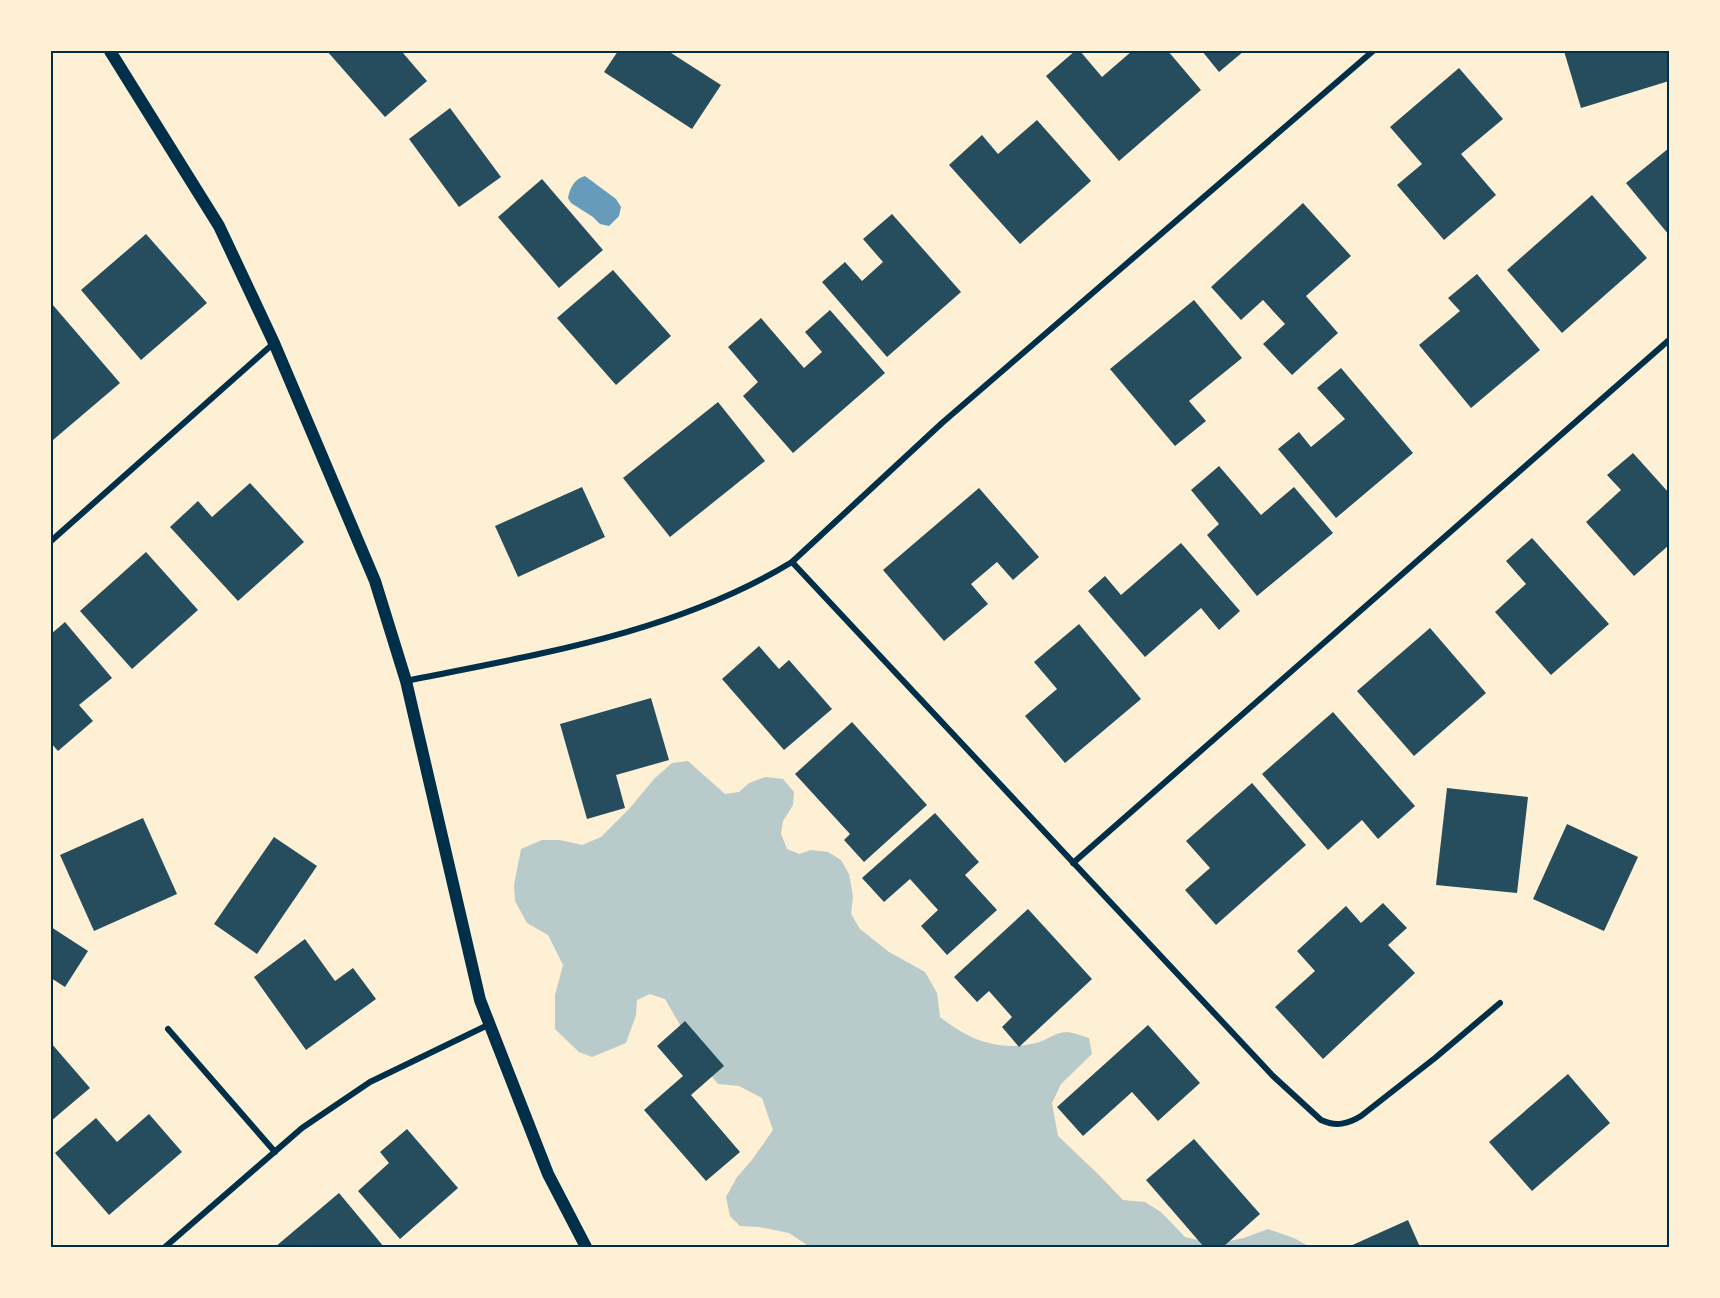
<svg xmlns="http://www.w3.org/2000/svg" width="1720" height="1298" font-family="'IBM Plex Serif',serif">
  <rect width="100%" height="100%" fill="#fdf0d5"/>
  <!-- green -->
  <path fill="#b9caca" d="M688 761 725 794 739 792 749 783 765 777 783 779 794 792 793 805 783 821 781 834 787 849 799 854 811 850 828 852 841 860 849 874 853 896 851 914 860 929 889 952 925 972 937 993 940 1017C969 1040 999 1052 1036 1043 1045 1041 1056 1032 1066 1032 1073 1032 1082 1036 1089 1038L1092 1054 1061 1084 1052 1103 1058 1136 1098 1174 1123 1200 1145 1202 1161 1212 1185 1237 1215 1244 1244 1238 1268 1229 1294 1238 1310 1247H810L789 1233 759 1227 740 1226 730 1216 726 1197 737 1177 752 1160 773 1130 762 1098 739 1086 718 1084 705 1068 665 999 650 994 637 1000 636 1015 626 1043 592 1057 579 1052 555 1029V995L563 965 548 935 527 923 515 901 514 885 521 849 542 840H560L582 845 601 837 629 809 655 778 672 763Z"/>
  <!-- water -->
  <path fill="#669bbc" d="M585 176 616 199 621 207 619 216 609 226 600 224 593 217 571 203 568 198C570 188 574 179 585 176Z"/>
  <!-- building -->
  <g fill="#264d5e">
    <polygon points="327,51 405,51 403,53 427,81 385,117"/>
    <polygon points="618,51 668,51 721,85 692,129 604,72"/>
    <polygon points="1075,51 1080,51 1102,77 1132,51 1168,51 1201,90 1119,161 1046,76"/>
    <polygon points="1202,51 1244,51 1219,72"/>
    <polygon points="1564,51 1669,51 1669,81 1581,108"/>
    <polygon points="1459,68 1503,119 1461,154 1496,195 1444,240 1397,185 1422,164 1390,127"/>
    <polygon points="450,108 501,177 459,207 409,139"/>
    <polygon points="1037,120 1091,181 1020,244 949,165 982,135 998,154"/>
    <polygon points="1669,148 1669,235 1626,183"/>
    <polygon points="542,179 603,250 559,288 498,217"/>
    <polygon points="1592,195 1647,258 1562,333 1507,270"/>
    <polygon points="1303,203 1351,256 1306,296 1338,333 1292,375 1263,344 1285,324 1263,300 1241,320 1211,287"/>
    <polygon points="892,214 961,292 887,357 822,282 845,262 862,281 883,262 863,239"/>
    <polygon points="146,234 207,303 141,360 81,290"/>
    <polygon points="613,270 671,336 616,385 557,318"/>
    <polygon points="1477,274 1540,350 1471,408 1419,345 1460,311 1448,298"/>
    <polygon points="1194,300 1242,358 1189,401 1206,421 1175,446 1110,369"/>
    <polygon points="52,304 120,383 53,440 51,438 51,305"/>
    <polygon points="830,310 885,373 793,453 743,396 758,382 728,347 761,318 804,368 822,352 805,332"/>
    <polygon points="1341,368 1413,453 1336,518 1278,449 1299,432 1311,447 1345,419 1317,388"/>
    <polygon points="718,402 765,461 670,537 623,478"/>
    <polygon points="1633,453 1669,493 1669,545 1634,576 1586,522 1621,490 1607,475"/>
    <polygon points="1219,466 1261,515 1294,487 1333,533 1257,596 1207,535 1219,524 1191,490"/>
    <polygon points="250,483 304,542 238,601 170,527 198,501 212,517"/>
    <polygon points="582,487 605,537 518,577 495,526"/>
    <polygon points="979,488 1039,557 1013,580 997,562 971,584 988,604 944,641 883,570"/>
    <polygon points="1532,538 1609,624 1551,675 1495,612 1526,584 1506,561"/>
    <polygon points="1181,543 1240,611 1219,630 1201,608 1145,657 1088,591 1105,576 1121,595"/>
    <polygon points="146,552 198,610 132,669 80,611"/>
    <polygon points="65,622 112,678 79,705 93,721 58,751 51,743 51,634"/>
    <polygon points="1079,624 1141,699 1065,763 1025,716 1057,689 1034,662"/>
    <polygon points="1430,628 1486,693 1414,756 1357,691"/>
    <polygon points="759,646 779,669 789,660 832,709 784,750 722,679"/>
    <polygon points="651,698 669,760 616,775 625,808 587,819 560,724"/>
    <polygon points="1333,712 1415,806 1378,839 1362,820 1328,850 1262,774"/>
    <polygon points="852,722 927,805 864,862 844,840 850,834 795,774"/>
    <polygon points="1252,783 1306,845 1216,925 1185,890 1210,868 1186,841"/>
    <polygon points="1447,788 1528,797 1517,893 1436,885"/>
    <polygon points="935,813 979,862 965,875 997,910 947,955 921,926 938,910 910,879 884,902 862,878"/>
    <polygon points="143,818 177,894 94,931 60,855"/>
    <polygon points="1567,824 1638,857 1604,931 1533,899"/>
    <polygon points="274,837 317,866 257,954 214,924"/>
    <polygon points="1383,903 1407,928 1388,945 1415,973 1323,1059 1275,1007 1315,971 1297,951 1346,906 1361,923"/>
    <polygon points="1028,909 1092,979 1019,1047 1002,1027 1012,1017 989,991 977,1002 954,977"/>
    <polygon points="51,927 88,951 65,987 51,978"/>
    <polygon points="305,939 335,981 353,968 376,999 306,1050 254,977"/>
    <polygon points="685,1021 724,1066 691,1095 740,1152 706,1181 644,1110 683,1076 657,1046"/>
    <polygon points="1148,1025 1200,1083 1158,1121 1132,1092 1083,1136 1057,1107"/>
    <polygon points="51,1043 90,1088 51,1121"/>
    <polygon points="1568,1074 1610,1123 1532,1191 1489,1142"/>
    <polygon points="149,1114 182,1152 109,1215 55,1153 96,1118 117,1142"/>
    <polygon points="407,1129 458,1188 400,1239 358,1191 389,1163 380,1152"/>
    <polygon points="1194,1139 1260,1214 1223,1247 1204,1247 1146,1180"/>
    <polygon points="339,1193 384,1247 275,1247"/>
    <polygon points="1408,1220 1420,1247 1348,1247"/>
  </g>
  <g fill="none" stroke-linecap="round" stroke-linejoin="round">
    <!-- minor -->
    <g stroke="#003049" stroke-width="6">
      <polyline points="51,541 274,343"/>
      <path d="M792 562 1273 1076 1321 1120C1336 1127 1348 1124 1361 1116L1435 1058 1500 1003"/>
      <path d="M406 681C539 654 675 633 792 562L942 423 1373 51"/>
      <polyline points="1073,863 1669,340"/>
      <polyline points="168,1029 275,1152"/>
      <polyline points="165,1247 302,1128 370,1082 490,1024"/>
    </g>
    <!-- secondary -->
    <polyline stroke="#003049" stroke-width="12" points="110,51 219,226 274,343 375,581 406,681 480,1000 548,1174 586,1247"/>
  </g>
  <!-- border -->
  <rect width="1720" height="1298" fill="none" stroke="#fdf0d5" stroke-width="105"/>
  <rect x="52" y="52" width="1616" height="1194" fill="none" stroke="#003049" stroke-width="2"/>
</svg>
